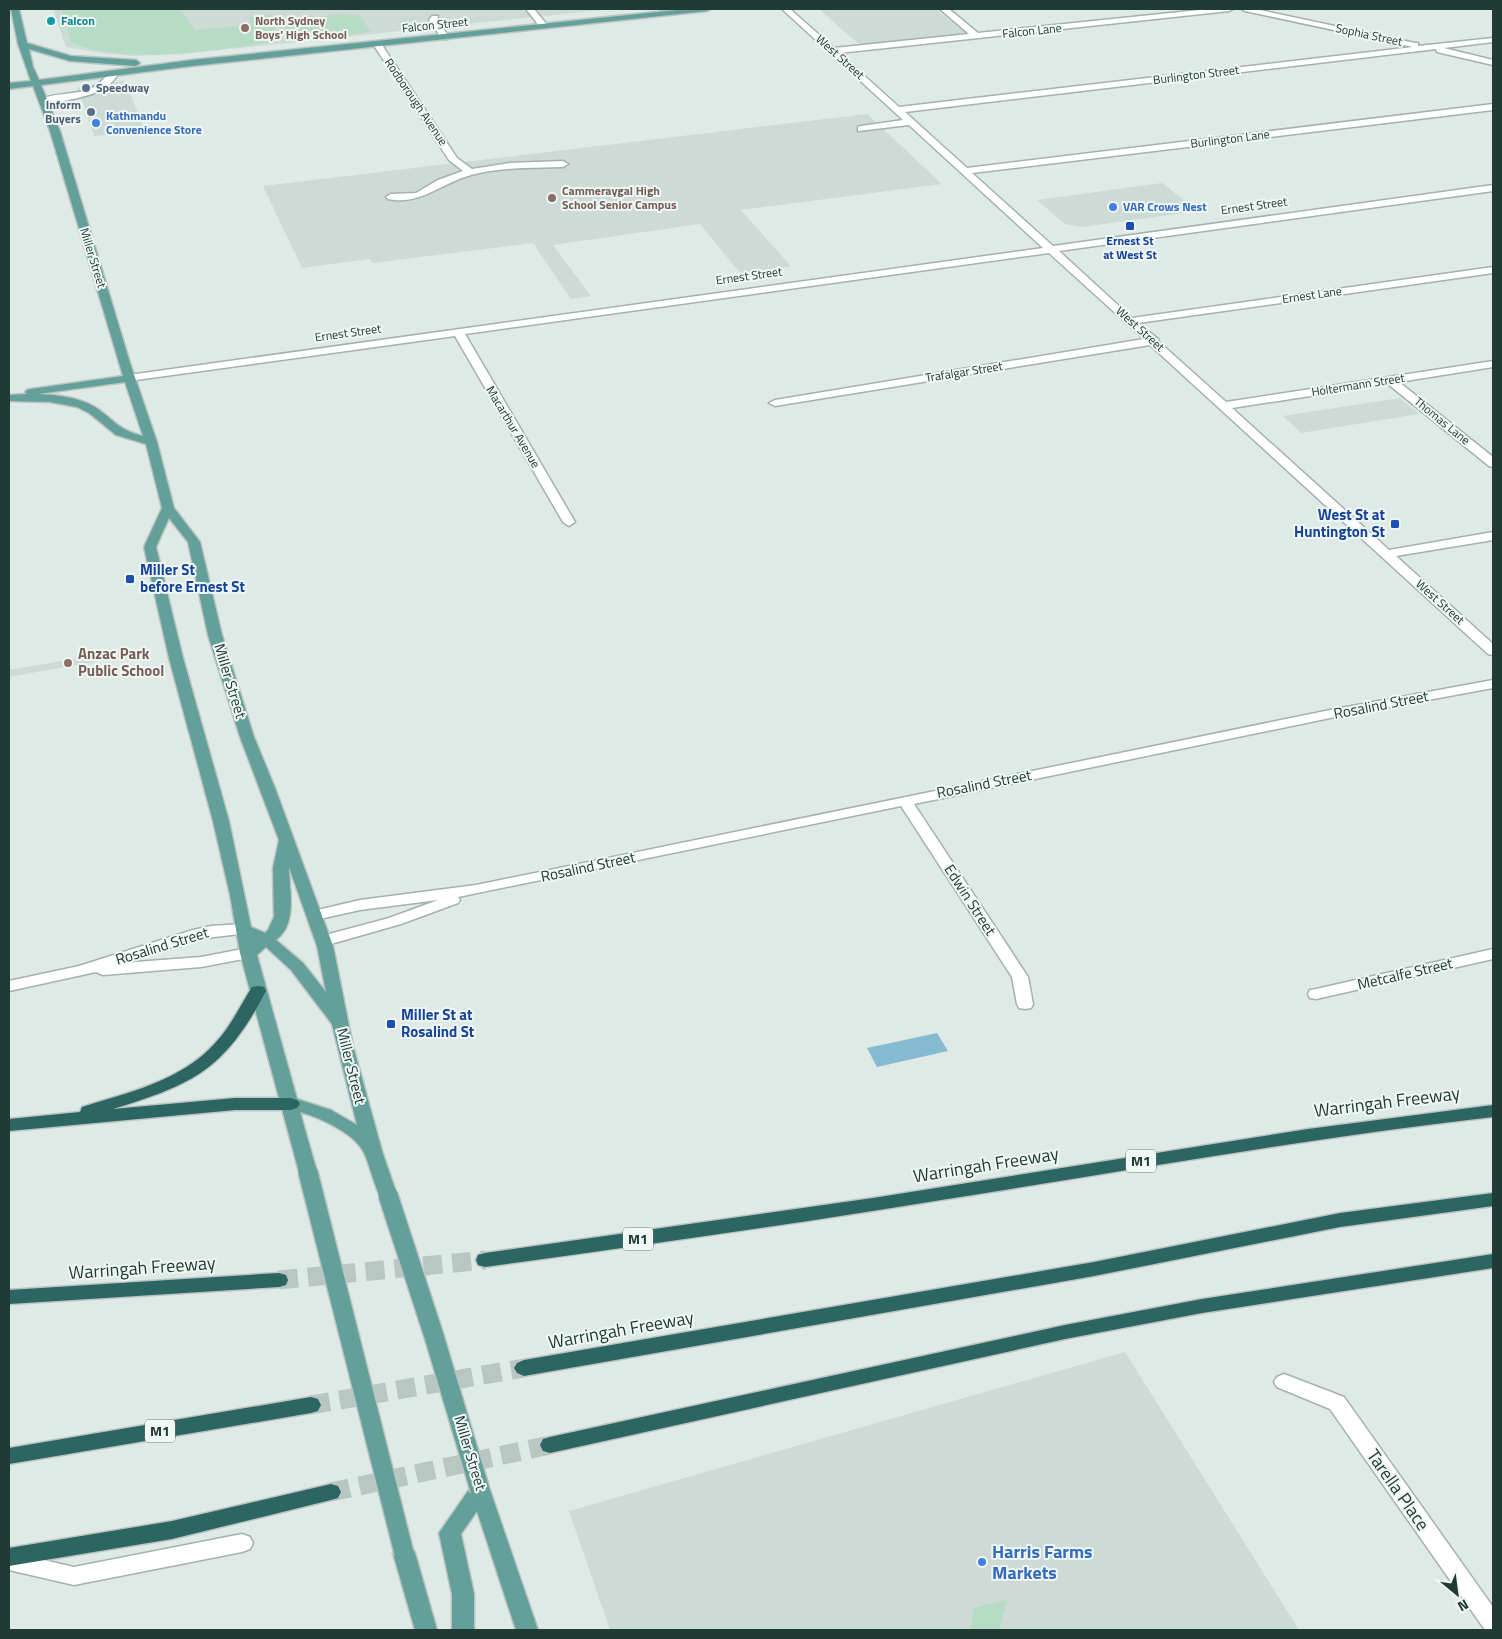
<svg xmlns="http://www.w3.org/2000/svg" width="1502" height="1639" font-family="'Titillium Web',sans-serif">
  <rect width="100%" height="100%" fill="#dfeae6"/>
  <!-- built -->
  <g fill="#cddad6">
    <polygon points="53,9 611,9 183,54 134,56 108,54 66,47"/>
    <polygon points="819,9 935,9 967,34 861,46"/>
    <polygon points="125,81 145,131 94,136 78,88 83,85"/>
    <polygon points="867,114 942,184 741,210 791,266 741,274 700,224 553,245 591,296 571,299 533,243 373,263 370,259 302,268 263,186"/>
    <polygon points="1162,183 1198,211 1082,227 1065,224 1037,200"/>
    <polygon points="1400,398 1419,414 1301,433 1283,416"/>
    <polygon points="125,650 127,656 9,677 9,670"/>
    <polygon points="1125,1352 1299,1630 610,1630 569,1511"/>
  </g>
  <!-- green -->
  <g fill="#b7dcc6">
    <path d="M62 9H180L195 30 251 25 249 17 271 15 277 42C210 49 136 66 71 43Z"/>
    <polygon points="342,14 360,16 371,32 287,41 284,24 288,21"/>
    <polygon points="1007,1600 999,1630 971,1630 973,1608"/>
  </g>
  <!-- water -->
  <polygon fill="#85bbd0" points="937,1033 948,1051 877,1067 867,1048"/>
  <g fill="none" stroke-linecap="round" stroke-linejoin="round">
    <!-- highway-tunnel -->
    <g stroke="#b9c7c3" stroke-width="19" stroke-dasharray="19 10" stroke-linecap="butt">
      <polyline points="279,1280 485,1260"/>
      <polyline points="311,1405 524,1368"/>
      <polyline points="331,1492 550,1445"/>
    </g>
    <defs>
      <g id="minor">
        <polygon points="526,9 534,9 548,26 547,28 541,28"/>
        <polygon points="782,9 790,9 834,48 969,34 940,9 949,9 978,33 1209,9 1233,9 1229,11 839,53 899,107 1413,47 1245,11 1241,9 1255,9 1415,43 1418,43 1418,46 1493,38 1493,42 1444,48 1493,60 1493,65 1437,52 1436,49 905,112 967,168 1493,104 1493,110 972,173 1053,246 1493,185 1493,191 1059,251 1132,318 1493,267 1493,273 1138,323 1158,339 1159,342 1226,402 1493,361 1493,367 1399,382 1493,457 1493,467 1489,466 1388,384 1232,408 1389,550 1493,532 1493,540 1396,556 1493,644 1493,655 1488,654 1150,345 775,406 769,403 775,400 1144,339 1049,253 465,334 575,522 569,526 563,522 455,336 129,381 123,378 129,375 1043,248 909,125 858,131 858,127 861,126 903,120"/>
        <polygon points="432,16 438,16 437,20 449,37 448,39 442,39 429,20"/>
        <path d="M374 42H380L457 158 472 169 510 163 563 161 568 164 563 167C533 168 500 167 471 175 441 183 420 206 388 199L386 197 391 194 416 193 438 180 463 171 449 160 373 44Z"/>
        <path d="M115 70 119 73C115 79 111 84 105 88 95 95 49 107 40 100 49 93 76 95 90 89 100 85 107 74 115 70Z"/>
        <polygon points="1493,680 1493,688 1330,718 914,804 1028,977 1033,1004 1031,1008 1025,1009 1019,1008 1017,1004 1012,977 901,806 458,897 460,900 458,903 401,924 324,946 318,945 316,941 318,937 389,918 438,900 360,910 315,920 309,918 307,915 309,912 360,900 476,885 1330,710"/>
        <polygon points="243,924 249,925 251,929 249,933 197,939 123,963 201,957 248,948 254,949 256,953 254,957 201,967 103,975 96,972 9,991 9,981 79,966 193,930 211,926"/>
        <polygon points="1493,949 1493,959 1316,999 1310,998 1308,994 1310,990 1316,989"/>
        <polygon points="1284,1374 1344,1397 1493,1607 1493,1630 1485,1630 1330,1409 1277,1387 1274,1382 1277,1377"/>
        <polygon points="242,1534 250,1537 253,1543 250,1549 242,1552 74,1585 9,1570 9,1552 74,1567"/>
      </g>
      <g id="major">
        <path d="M11 9H19L27 43 71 56 136 60 140 63 136 66 70 61 29 49 33 67 39 80 192 60 686 9H711L707 11 192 66 41 85 60 131 130 363 157 442 174 508 200 542 222 635 254 737 275 788 333 946 353 1046 382 1151 397 1195 394 1200 388 1202 382 1200C374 1186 371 1169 365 1155 357 1134 321 1118 300 1112L317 1172 314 1177 308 1178 302 1177 299 1172 240 953 230 895 213 821 169 658 144 547 162 508 146 444 116 435 89 413 77 407 50 402 9 401V395L27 394 25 392 27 390 31 389 123 376 50 131 33 86 9 89V83L31 81 18 44ZM125 382 143 436C119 430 116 422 98 409 81 397 57 395 38 394ZM169 518 188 542 208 635 240 737 279 840 273 868 274 917 268 930 265 933 251 927 229 821 183 658 156 547ZM289 867 317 946 326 992 303 963 276 940C298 924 289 890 289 867ZM266 947 291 970 332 1024 357 1125 331 1110 297 1099 257 955Z"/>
        <polygon points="480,1482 487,1484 490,1490 538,1630 516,1630 477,1511 461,1534 474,1594 474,1630 452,1630 452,1594 439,1533 473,1484"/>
        <polygon points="404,1544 412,1547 415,1553 437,1630 415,1630 393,1553 396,1547"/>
      </g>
      <g id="highway">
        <path d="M258 986 264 987 266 991C225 1069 195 1084 113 1109L235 1098H291L297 1100 300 1104 297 1108 291 1110H235L9 1131V1119L80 1112 82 1107C129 1092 182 1081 216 1042 231 1026 240 1006 252 987Z"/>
        <path d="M1493 1105V1117C1308 1138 1125 1171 941 1200 789 1225 637 1246 485 1267L478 1265 476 1260 478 1255 485 1253 873 1198 1308 1129Z"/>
        <polygon points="1493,1193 1493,1206 1340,1227 1094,1276 524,1376 517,1373 514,1368 517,1363 524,1360 1094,1262 1340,1213"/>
        <polygon points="1493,1254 1493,1268 1202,1313 1065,1339 550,1453 543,1451 540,1445 543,1439 550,1437 1065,1325 1202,1299"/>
        <polygon points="279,1273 286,1275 288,1280 286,1285 279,1287 9,1304 9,1290"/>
        <polygon points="311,1397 318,1399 321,1405 318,1411 311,1413 9,1464 9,1448"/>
        <polygon points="331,1484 338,1486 341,1492 338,1498 331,1500 172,1539 9,1566 9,1548 172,1521"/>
      </g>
    </defs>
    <!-- minor casing -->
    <use href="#minor" stroke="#a2b2ae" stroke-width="3"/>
    <!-- major casing -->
    <use href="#major" stroke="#bcc4c3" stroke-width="3"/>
    <!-- highway casing -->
    <use href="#highway" stroke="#bcc4c3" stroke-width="3"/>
    <!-- minor -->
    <use href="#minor" fill="#fff" fill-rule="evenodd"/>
    <!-- major -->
    <use href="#major" fill="#62a099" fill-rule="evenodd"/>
    <!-- highway -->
    <use href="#highway" fill="#2c6662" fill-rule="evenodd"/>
    <defs>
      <g id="major-bridge">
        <polyline points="308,1172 404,1553"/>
        <polyline points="388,1195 434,1336 480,1490"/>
      </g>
    </defs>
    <!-- major-bridge casing -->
    <use href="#major-bridge" stroke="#bcc4c3" stroke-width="22" stroke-linecap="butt"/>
    <!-- major-bridge -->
    <use href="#major-bridge" stroke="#62a099" stroke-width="19"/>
  </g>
  <!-- markers -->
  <circle fill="#0f9aa8" stroke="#eff7f4" stroke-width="2" cx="51" cy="21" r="5"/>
  <g fill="#8d6e63" stroke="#eff7f4" stroke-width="2">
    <circle cx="245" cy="28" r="5"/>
    <circle cx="552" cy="198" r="5"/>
    <circle cx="68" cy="663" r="5"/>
  </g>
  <g fill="#5c6f8a" stroke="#eff7f4" stroke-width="2">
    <circle cx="86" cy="88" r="5"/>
    <circle cx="91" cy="112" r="5"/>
  </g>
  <g fill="#3f7fe0" stroke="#eff7f4" stroke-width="2">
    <circle cx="96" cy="123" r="5"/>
    <circle cx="1113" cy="207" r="5"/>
    <circle cx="982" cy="1562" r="5"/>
  </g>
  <g fill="#1a4fb4" stroke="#eff7f4" stroke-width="2">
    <rect x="1125" y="221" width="10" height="10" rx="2.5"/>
    <rect x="1390" y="519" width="10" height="10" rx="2.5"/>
    <rect x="125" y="574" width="10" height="10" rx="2.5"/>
    <rect x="386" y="1019" width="10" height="10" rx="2.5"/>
  </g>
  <g text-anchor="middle" stroke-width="4" stroke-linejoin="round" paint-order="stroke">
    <!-- far-culture labels -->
    <g font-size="12" font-weight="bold" fill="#0d838f" stroke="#eff7f4" text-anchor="start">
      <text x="61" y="25">Falcon</text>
    </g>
    <!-- far-education labels -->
    <g font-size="12" font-weight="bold" fill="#785e54" stroke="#eff7f4" text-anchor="start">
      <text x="255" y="25">North Sydney<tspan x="255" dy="14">Boys' High School</tspan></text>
      <text x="562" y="195">Cammeraygal High<tspan x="562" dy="14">School Senior Campus</tspan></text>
    </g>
    <!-- far-street labels -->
    <g font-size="12" fill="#203a36" stroke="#eff7f4">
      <text transform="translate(435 25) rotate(-6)" y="4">Falcon Street</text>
      <text transform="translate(1032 31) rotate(-6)" y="4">Falcon Lane</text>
      <text transform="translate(1369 35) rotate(12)" y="4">Sophia Street</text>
      <text transform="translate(840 57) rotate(42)" y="4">West Street</text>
      <text transform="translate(1196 75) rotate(-7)" y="4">Burlington Street</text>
      <text transform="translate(416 102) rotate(56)" y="4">Rodborough Avenue</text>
      <text transform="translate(1230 139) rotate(-7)" y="4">Burlington Lane</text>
      <text transform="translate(1254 206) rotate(-8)" y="4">Ernest Street</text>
      <text transform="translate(93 258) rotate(73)" y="4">Miller Street</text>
      <text transform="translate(749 276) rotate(-8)" y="4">Ernest Street</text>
      <text transform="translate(1312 295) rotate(-8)" y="4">Ernest Lane</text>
      <text transform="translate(1140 329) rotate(42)" y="4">West Street</text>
      <text transform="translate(348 333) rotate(-8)" y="4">Ernest Street</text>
      <text transform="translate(964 372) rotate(-9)" y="4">Trafalgar Street</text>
      <text transform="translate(1358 385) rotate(-9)" y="4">Holtermann Street</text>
      <text transform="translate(1442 421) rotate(39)" y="4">Thomas Lane</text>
      <text transform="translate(513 427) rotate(59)" y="4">Macarthur Avenue</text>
      <text transform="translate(1440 602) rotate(42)" y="4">West Street</text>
    </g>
    <!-- far-service labels -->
    <g font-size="12" font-weight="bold" fill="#4e5e75" stroke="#eff7f4" text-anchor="start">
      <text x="96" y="92">Speedway</text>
      <text x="81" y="109" text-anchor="end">Inform<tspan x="81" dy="14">Buyers</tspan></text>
    </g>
    <!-- far-shop labels -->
    <g font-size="12" font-weight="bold" fill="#366cbe" stroke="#eff7f4" text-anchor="start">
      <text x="106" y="120">Kathmandu<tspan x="106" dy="14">Convenience Store</tspan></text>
      <text x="1123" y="211">VAR Crows Nest</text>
    </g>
    <!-- far-transit labels -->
    <g font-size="12" font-weight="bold" fill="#164399" stroke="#eff7f4">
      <text x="1130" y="245">Ernest St<tspan x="1130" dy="14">at West St</tspan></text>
    </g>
    <!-- shield labels -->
    <g fill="#eff7f4" stroke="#5e736f" stroke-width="1">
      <rect x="1126" y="1149.5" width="30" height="23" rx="4"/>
      <rect x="623" y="1227.5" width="30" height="23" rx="4"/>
      <rect x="145" y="1419.5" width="30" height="23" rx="4"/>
    </g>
    <g font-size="14" font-weight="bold" fill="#203a36">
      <text x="1141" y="1166">M1</text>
      <text x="638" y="1244">M1</text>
      <text x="160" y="1436">M1</text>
    </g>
    <!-- transit labels -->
    <g font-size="15" font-weight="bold" fill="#164399" stroke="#eff7f4" text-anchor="start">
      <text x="1385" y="520" text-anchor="end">West St at<tspan x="1385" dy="17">Huntington St</tspan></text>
      <text x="140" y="575">Miller St<tspan x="140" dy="17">before Ernest St</tspan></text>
      <text x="401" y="1020">Miller St at<tspan x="401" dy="17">Rosalind St</tspan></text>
    </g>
    <!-- education labels -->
    <g font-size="15" font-weight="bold" fill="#785e54" stroke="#eff7f4" text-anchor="start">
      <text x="78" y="659">Anzac Park<tspan x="78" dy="17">Public School</tspan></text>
    </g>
    <!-- street labels -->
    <g font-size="15" fill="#203a36" stroke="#eff7f4">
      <text transform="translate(230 681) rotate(73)" y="5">Miller Street</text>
      <text transform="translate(1381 705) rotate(-11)" y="5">Rosalind Street</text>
      <text transform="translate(984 784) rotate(-11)" y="5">Rosalind Street</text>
      <text transform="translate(588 867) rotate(-12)" y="5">Rosalind Street</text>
      <text transform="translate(970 900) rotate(57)" y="5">Edwin Street</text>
      <text transform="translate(162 946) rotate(-17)" y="5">Rosalind Street</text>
      <text transform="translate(1405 974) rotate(-13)" y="5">Metcalfe Street</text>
      <text transform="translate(351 1066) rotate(76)" y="5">Miller Street</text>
      <text transform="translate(470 1453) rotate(73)" y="5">Miller Street</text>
    </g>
    <!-- near-street labels -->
    <g font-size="18" fill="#203a36" stroke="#eff7f4">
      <text transform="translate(1387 1102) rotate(-7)" y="6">Warringah Freeway</text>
      <text transform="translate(986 1165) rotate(-9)" y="6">Warringah Freeway</text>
      <text transform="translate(142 1268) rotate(-4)" y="6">Warringah Freeway</text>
      <text transform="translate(621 1330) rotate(-10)" y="6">Warringah Freeway</text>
      <text transform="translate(1398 1490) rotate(55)" y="6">Tarella Place</text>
    </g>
    <!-- near-shop labels -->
    <g font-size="18" font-weight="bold" fill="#366cbe" stroke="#eff7f4" text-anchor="start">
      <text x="992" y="1558">Harris Farms<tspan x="992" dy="21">Markets</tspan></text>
    </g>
  </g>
  <!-- border -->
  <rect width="1502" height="1639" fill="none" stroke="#203a36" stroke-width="20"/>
  <!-- north arrow -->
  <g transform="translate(1457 1594) rotate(151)" stroke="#eff7f4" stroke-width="4" paint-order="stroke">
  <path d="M0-4L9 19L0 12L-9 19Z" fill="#203a36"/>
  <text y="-8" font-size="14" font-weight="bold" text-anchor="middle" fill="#203a36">N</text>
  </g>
</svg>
